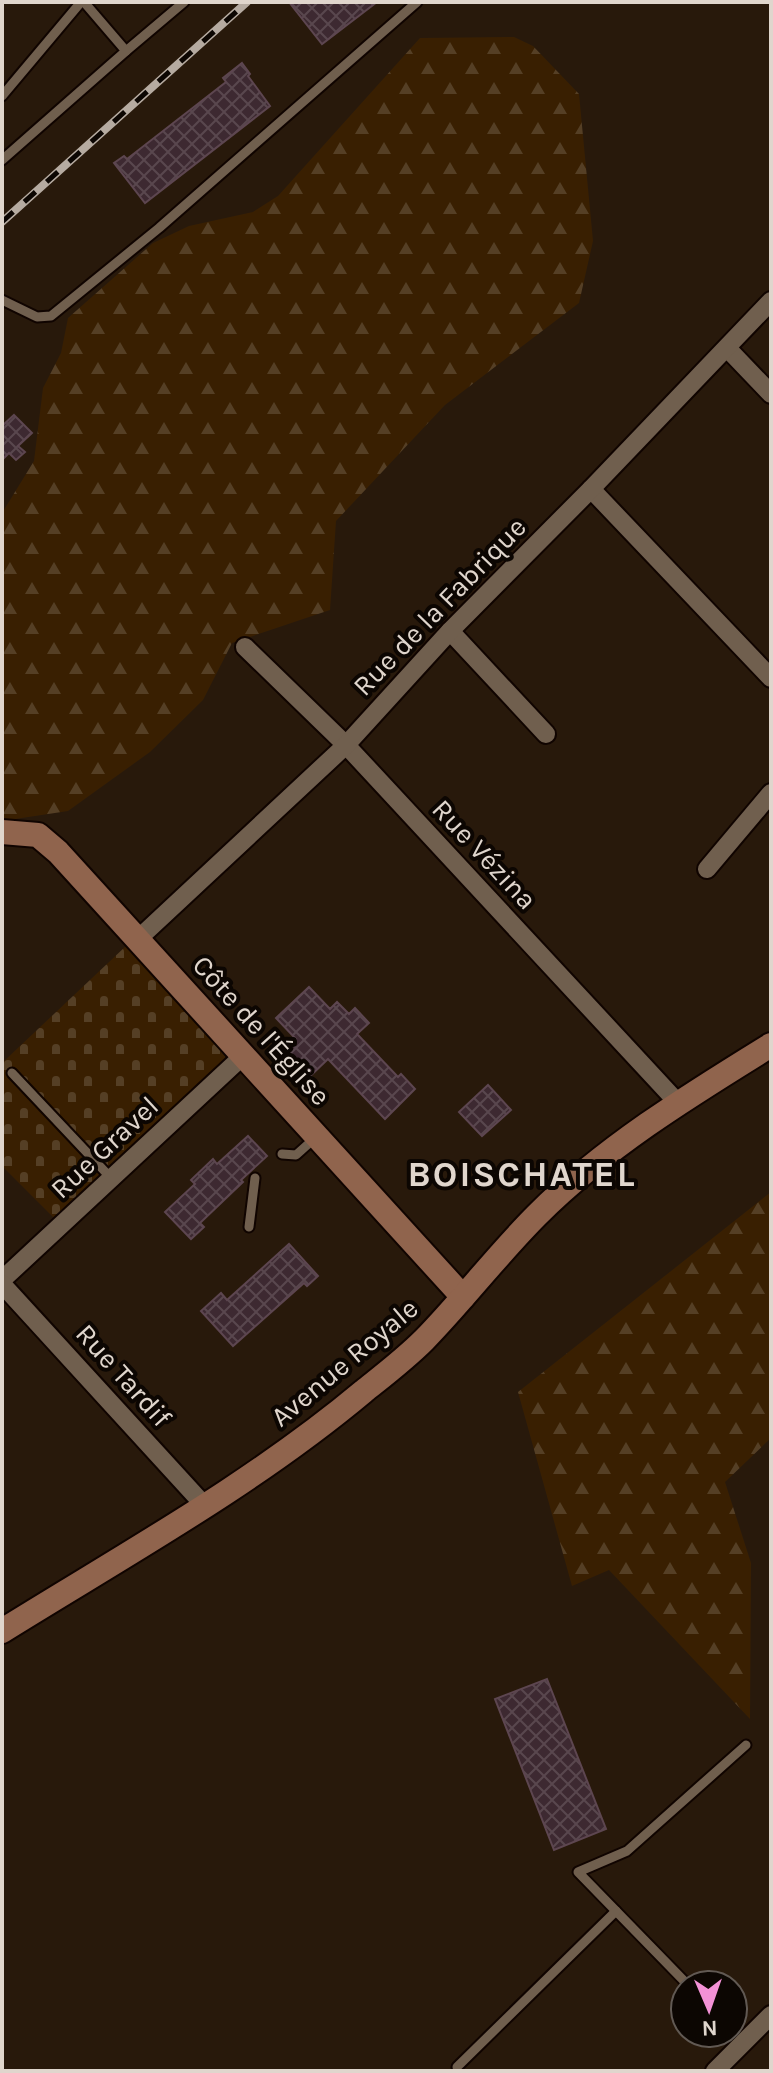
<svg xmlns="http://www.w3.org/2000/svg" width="773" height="2073" font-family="Karla,sans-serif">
  <defs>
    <pattern id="forest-firs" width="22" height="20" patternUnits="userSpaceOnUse" patternTransform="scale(2)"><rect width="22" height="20" fill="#391f01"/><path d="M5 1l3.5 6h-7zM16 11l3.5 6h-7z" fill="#553f25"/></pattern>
    <pattern id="cemetery-stones" width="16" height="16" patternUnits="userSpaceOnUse" patternTransform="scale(2)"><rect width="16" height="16" fill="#391f01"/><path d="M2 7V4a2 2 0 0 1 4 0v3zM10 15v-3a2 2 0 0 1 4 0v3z" fill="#553f25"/></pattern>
    <pattern id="building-cross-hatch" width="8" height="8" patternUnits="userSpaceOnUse" patternTransform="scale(2)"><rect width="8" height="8" fill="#3d2931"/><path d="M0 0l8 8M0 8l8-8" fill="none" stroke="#59474e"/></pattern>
  </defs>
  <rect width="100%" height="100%" fill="#28190b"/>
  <!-- forest -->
  <g fill="url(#forest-firs)">
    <polygon points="514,37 533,46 579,94 593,241 579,303 445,405 336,521 330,610 232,643 203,700 150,752 68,811 2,821 2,513 34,461 43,388 61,353 68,318 153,243 189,226 253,212 278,196 420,38"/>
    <polygon points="771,1192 771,1438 725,1482 751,1563 750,1719 609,1570 572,1586 518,1392"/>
  </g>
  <!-- cemetery -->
  <polygon fill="url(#cemetery-stones)" points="126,946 225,1056 225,1069 54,1218 2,1166 2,1063"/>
  <!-- building -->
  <g fill="url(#building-cross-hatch)" stroke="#5d4650" stroke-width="2">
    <polygon points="289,2 377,2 322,44"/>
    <polygon points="242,63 250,74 248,76 270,106 145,203 114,163 124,156 127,159 226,82 223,78"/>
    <polygon points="14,415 32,433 18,446 25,452 16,460 9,453 2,460 2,426"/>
    <polygon points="309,987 330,1009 337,1002 349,1014 355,1008 369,1023 357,1034 398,1077 401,1074 415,1089 385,1119 328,1059 306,1080 294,1067 299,1062 286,1048 296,1039 276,1018"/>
    <polygon points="488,1085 511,1110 482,1136 459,1112"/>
    <polygon points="248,1136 267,1156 241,1180 243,1182 200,1223 204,1227 191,1239 165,1212 195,1184 191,1180 213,1159 217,1164"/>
    <polygon points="289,1244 318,1276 307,1286 304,1283 233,1346 201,1311 221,1293 227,1300"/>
    <polygon points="547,1679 606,1829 554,1850 495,1699"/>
  </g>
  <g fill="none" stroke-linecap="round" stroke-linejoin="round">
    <defs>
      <g id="lane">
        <polyline points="126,51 184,2"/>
        <polyline points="2,96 81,2"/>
        <polyline points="2,160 126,51 84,2"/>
        <polyline points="2,300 37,317 51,316 159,228 417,2"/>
        <polyline points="12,1073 111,1178"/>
        <polyline points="282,1154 296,1155 315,1138"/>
        <polyline points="249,1227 255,1178"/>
        <polyline points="688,1985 578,1872 627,1851 746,1745"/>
        <polyline points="457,2067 616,1911"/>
      </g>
      <g id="street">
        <polyline points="727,348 771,394"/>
        <polyline points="591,489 771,678"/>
        <polyline points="450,631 546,734"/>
        <polyline points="245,647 346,745 679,1104"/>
        <polyline points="707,869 771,793"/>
        <polyline points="138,939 346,745 450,631 591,489 771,301"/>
        <polyline points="2,1280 244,1055"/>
        <polyline points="2,1284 204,1505"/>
        <polyline points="715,2071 771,2015"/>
      </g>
      <g id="secondary">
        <polyline points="2,832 38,835 58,852 463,1297"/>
        <path d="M2 1631C124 1555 253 1484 364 1391 384 1375 405 1359 424 1340 463 1300 497 1255 537 1215 605 1147 690 1095 771 1045"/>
      </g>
    </defs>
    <!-- lane casing -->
    <use href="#lane" stroke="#100400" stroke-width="13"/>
    <!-- street casing -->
    <use href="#street" stroke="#100400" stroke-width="22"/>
    <!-- secondary casing -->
    <use href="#secondary" stroke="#100400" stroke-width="28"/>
    <!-- lane -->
    <use href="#lane" stroke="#705f4e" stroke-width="9"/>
    <!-- street -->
    <use href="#street" stroke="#705f4e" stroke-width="18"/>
    <!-- secondary -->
    <use href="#secondary" stroke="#90644d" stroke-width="24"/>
    <defs>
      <polyline id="rail" points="2,222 247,2"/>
    </defs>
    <!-- rail casing -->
    <use href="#rail" stroke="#b6aba1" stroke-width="8"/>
    <!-- rail -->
    <use href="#rail" stroke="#0c0602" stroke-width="5" stroke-dasharray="15" stroke-linecap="butt"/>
  </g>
  <g text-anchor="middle" stroke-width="8" stroke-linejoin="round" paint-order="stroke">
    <!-- street labels -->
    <g font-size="28" fill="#e0d6cd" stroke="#0c0602">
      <text transform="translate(439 606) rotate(-46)" y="10">Rue de la Fabrique</text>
      <text transform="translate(485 854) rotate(47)" y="10">Rue Vézina</text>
      <text transform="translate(262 1030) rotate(48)" y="10">Côte de l'Église</text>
      <text transform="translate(104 1147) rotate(-43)" y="10">Rue Gravel</text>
      <text transform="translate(344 1362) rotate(-40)" y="10">Avenue Royale</text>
      <text transform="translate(124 1375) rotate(48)" y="10">Rue Tardif</text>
    </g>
    <!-- district labels -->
    <g font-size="36" font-weight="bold" letter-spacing="2" fill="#e0d6cd" stroke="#0c0602">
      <text x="522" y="1186">BOISCHATEL</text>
    </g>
  </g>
  <!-- border -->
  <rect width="773" height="2073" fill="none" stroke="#e0d6cd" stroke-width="8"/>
  <!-- north arrow -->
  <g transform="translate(709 2009) rotate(178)"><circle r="38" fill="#0c0602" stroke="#615953" stroke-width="2"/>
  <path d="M0-6L14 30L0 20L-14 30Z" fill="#f391d6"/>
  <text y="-12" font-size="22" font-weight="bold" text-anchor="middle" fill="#e0d6cd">N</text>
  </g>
</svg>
